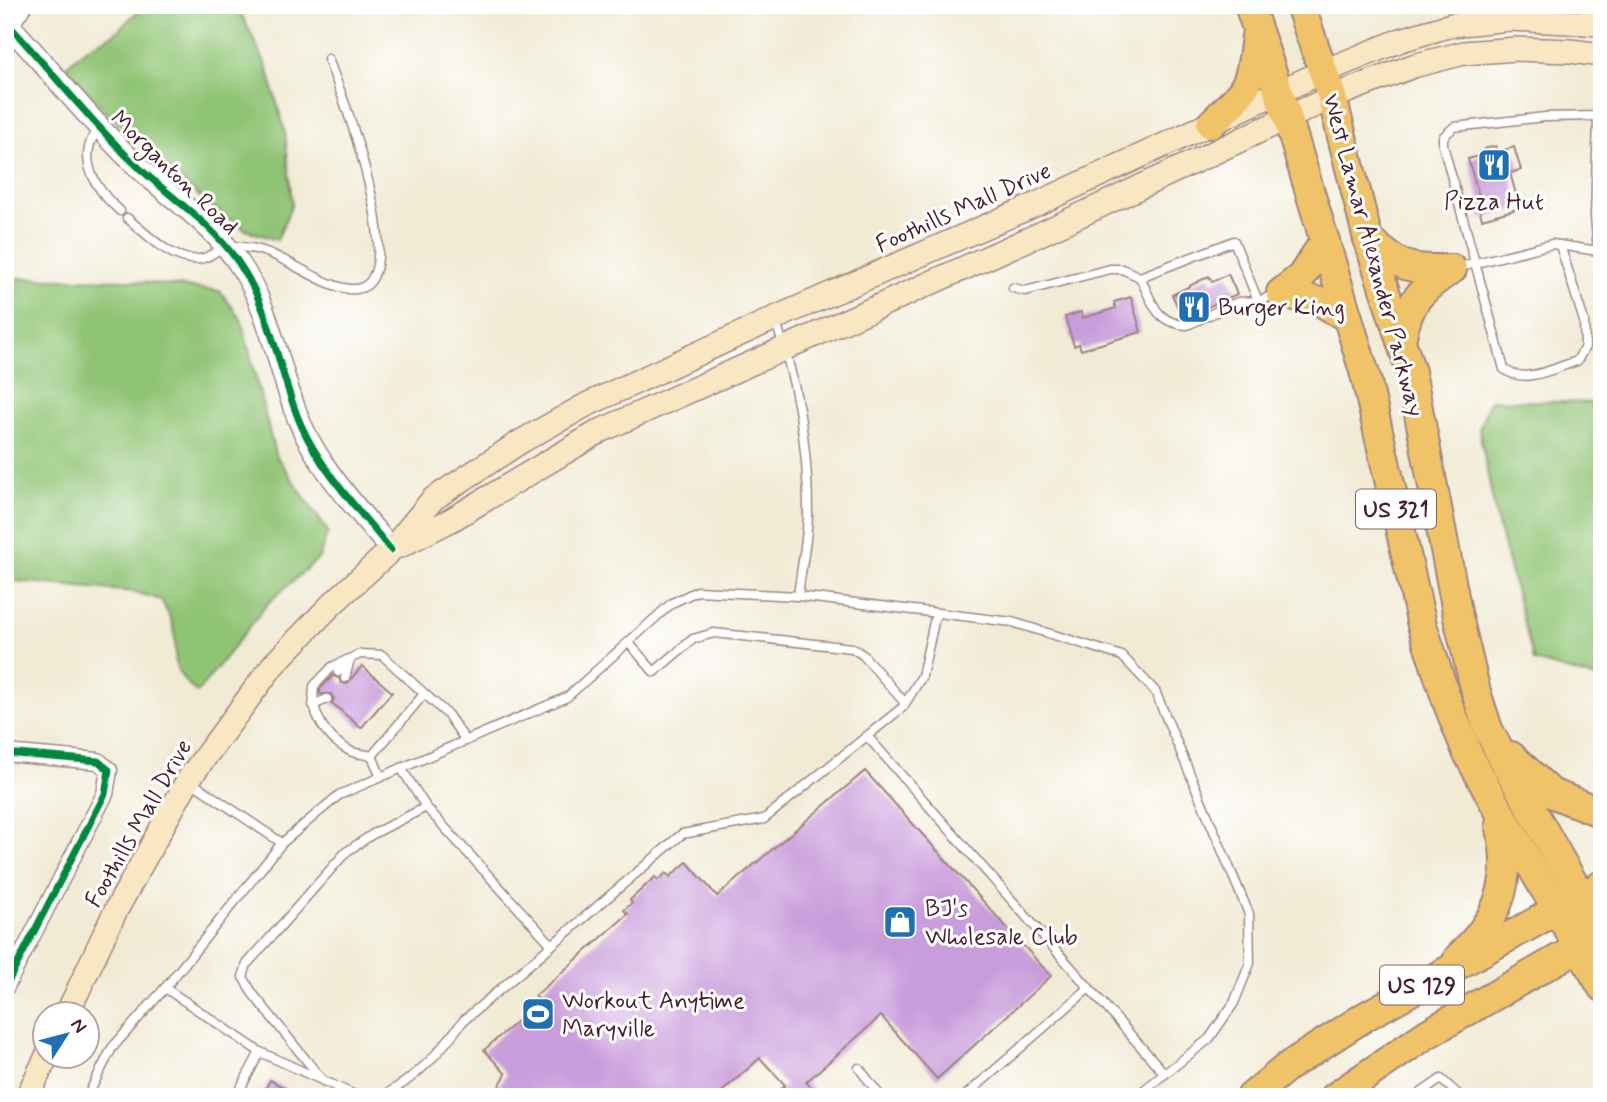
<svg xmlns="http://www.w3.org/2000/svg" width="1607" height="1102" font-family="Mynerve,sans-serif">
  <rect width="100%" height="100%" fill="#fff"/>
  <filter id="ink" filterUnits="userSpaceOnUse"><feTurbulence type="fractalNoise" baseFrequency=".0143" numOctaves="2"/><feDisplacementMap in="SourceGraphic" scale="14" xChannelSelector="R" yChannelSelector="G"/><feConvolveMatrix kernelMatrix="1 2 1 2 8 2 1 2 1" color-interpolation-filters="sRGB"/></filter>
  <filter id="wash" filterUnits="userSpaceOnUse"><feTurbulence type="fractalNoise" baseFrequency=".00686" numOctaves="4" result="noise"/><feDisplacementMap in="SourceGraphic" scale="28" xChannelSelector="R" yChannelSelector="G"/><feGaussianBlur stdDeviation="1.57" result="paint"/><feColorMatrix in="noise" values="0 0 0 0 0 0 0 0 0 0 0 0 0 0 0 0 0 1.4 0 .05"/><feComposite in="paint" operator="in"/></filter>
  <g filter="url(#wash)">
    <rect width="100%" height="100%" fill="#f1ebd5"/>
    <!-- green -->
    <g fill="#90c475" stroke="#6d7250" stroke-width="2">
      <polygon points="145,5 237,5 267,67 285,132 292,204 277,240 246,230 210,206 104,110 65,67 87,48 114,34"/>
      <path d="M5 278 125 280 220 291 241 319 275 454 328 532 319 558 269 602 197 693C164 663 181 661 173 626 171 617 165 608 161 600L135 592 5 580Z"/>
      <polygon points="1490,400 1602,403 1602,680 1534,661 1496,517 1479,429"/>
    </g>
    <g id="blocks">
      <!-- building -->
      <g fill="#c99cdb">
        <polygon points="1496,146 1498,152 1514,147 1521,170 1510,173 1520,208 1482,219 1477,200 1480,199 1468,159 1485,154 1484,149"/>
        <polygon points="1228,274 1237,294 1183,318 1172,295 1209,276 1212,282"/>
        <polygon points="1131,297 1141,332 1081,350 1079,344 1074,346 1065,317 1081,312 1083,318 1116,308 1114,302"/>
        <polygon points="362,666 392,692 361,728 332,703 334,699 331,694 320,694 320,689 333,676 339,678 341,683 347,684"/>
        <polygon points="865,771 1051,976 937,1079 881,1016 806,1082 820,1097 772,1097 785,1085 760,1058 716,1097 493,1097 506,1074 484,1050 540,1001 535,996 628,914 624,910 632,903 630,900 655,877 658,880 666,873 670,877 687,862 717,896"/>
        <polygon points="270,1080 301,1097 261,1097"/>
      </g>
    </g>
  </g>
  <g filter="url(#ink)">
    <use href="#blocks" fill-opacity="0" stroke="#9e8580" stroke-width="2"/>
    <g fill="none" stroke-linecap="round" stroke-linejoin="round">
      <defs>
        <g id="service">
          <path d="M97 130C76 160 96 190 120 211"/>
          <path d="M127 218C147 234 173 263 200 259 209 258 218 250 225 245 237 247 251 247 263 251 288 258 331 292 356 289 415 283 340 89 328 59"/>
          <path d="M1560 245 1584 321 1585 347 1577 361C1554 368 1525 385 1504 369L1443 145V137L1454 127 1545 117 1599 116"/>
          <polyline points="1456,268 1552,244 1598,251 1595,216 1600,56"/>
          <path d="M1140 277C1152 302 1156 324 1187 325L1238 302 1258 301"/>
          <polyline points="1013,288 1025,291 1110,269 1122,269 1140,277 1234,241 1258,301 1278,294"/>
          <path d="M775 320C797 381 808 446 808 511 808 539 801 568 798 596"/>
          <polyline points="629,643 654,672 693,639 714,633 852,648 863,655 905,703"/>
          <polyline points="338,672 348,661"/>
          <polyline points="345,678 350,659"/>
          <polyline points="313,705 327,699"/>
          <polyline points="867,736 1165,1074"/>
          <path d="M372 756C365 754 356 754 350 751 325 738 310 713 314 686L332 667 360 654 382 655 448 715 466 741"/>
          <polyline points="372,756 424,694"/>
          <polyline points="372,756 381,777"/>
          <polyline points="401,768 426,807 552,945"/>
          <polyline points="191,782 282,843"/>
          <polyline points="165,988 260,1052 359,1097"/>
          <polyline points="859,1068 881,1097"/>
          <polyline points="323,1081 253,994 243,977 247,964 346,852 373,834 426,807"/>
          <polyline points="87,1097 112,1048 165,988 282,843 339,795 567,697 672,603 697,591 798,596 1012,622 1122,656 1155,691 1249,914 1250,963 1234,1003 1209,1039 1135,1097"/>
          <polyline points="236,1097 260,1052"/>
          <path d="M381 1097C418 1077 438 1054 463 1021L682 834 764 819 903 707 922 676 936 613"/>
          <polyline points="964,1097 1089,988"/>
          <polyline points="1415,1097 1441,1079 1461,1097"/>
        </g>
        <polyline id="minor" points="5,753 98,761 109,770 105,794 5,988"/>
        <g id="tertiary">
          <path d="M5 21C49 68 88 119 134 163 169 197 210 221 238 262 272 310 278 372 301 425 322 472 360 511 391 550"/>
          <polyline points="8,24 21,5"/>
        </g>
        <g id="secondary">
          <polyline points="400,546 451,520 600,431 1040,234 1332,97 1413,66 1464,53 1516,49 1570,51 1602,55"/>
          <polyline points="67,1014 115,912 188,780 273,665 330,606 391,550 433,499 520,442 586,405 775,318 1028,208 1322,72 1401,40 1451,25 1510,19 1602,24"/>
          <polyline points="27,1097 47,1056"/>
        </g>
        <g id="trunk">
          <polyline points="1249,5 1287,116 1366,378 1422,625 1448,704 1467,752 1494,802 1602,987"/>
          <polyline points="1300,5 1332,97 1368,239 1411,372 1458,617 1476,692 1488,729 1506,764 1602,934"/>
          <path d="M1211 124C1248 87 1250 89 1256 36"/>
          <path d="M1368 239C1402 268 1407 270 1452 269"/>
          <polyline points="1281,293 1321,302 1348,318"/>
          <polyline points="1281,293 1301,277 1325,241"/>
          <path d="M1401 340C1409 301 1419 291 1452 269"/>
          <polyline points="1511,756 1551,793 1602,813"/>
          <path d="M1458 958C1499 919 1514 881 1500 825"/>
          <polyline points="1251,1097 1287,1067 1366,1016 1602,885"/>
          <polyline points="1335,1097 1427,1034 1595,938"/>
        </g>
      </defs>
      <!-- service casing -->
      <use href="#service" stroke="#9e8580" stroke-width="11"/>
      <!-- minor casing -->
      <use href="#minor" stroke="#9e8580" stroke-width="19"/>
      <!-- tertiary casing -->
      <use href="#tertiary" stroke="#9e8580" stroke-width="24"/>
      <!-- secondary casing -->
      <use href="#secondary" stroke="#9e8580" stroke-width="26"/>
      <!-- trunk casing -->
      <use href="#trunk" stroke="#9e8580" stroke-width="32"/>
      <!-- service -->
      <use href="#service" stroke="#fff" stroke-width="8"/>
      <!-- minor -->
      <use href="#minor" stroke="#fff" stroke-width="16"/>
      <!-- tertiary -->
      <use href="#tertiary" stroke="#fff" stroke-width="21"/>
      <!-- secondary -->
      <use href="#secondary" stroke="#f9e7c3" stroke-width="23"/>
      <!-- trunk -->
      <use href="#trunk" stroke="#f1c369" stroke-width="28"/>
      <defs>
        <g id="cycleway">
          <path d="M5 21C49 68 88 119 134 163 169 197 210 221 238 262 272 310 278 372 301 425 322 472 360 511 391 550"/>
          <polyline points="5,753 98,761 109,770 105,794 5,988"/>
        </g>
      </defs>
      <!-- cycleway casing -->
      <use href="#cycleway" stroke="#fff" stroke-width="11"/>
      <!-- cycleway -->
      <use href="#cycleway" stroke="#00873e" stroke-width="7"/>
    </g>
  </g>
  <!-- icons -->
  <defs>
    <symbol id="restaurant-square" viewBox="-11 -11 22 22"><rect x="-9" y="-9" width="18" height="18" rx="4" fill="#1f6fb2" stroke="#fff"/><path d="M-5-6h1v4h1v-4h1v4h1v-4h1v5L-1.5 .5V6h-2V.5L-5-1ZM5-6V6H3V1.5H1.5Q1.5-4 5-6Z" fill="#fff"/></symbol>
    <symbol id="shop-square" viewBox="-11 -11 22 22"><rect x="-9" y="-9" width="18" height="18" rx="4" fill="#1f6fb2" stroke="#fff"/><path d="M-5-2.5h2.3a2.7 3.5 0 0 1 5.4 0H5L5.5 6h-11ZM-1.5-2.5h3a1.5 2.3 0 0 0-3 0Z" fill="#fff"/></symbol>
    <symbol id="stadium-square" viewBox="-11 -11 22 22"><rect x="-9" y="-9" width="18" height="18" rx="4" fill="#1f6fb2" stroke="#fff"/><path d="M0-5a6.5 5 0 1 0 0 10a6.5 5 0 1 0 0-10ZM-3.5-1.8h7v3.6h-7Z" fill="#fff"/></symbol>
  </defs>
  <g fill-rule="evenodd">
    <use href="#restaurant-square" x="1475" y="146" width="38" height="38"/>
    <use href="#restaurant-square" x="1175" y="288" width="38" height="38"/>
    <use href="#shop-square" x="881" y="903" width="38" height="38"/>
    <use href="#stadium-square" x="519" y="995" width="38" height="38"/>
  </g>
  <g text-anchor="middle" stroke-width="6" stroke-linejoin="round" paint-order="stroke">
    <!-- shield labels -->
    <g fill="#fff" stroke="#80626b" stroke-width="2">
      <rect x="1356" y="489.5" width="80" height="39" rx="5"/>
      <rect x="1380" y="965.5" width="84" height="39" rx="5"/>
    </g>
    <g font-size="23" font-weight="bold" fill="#4a1f2b">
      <text x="1396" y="517">US 321</text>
      <text x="1422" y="993">US 129</text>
    </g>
    <!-- street labels -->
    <g font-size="24" fill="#4a1f2b" stroke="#fff">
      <text transform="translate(175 172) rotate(44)" y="8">Morganton Road</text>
      <text transform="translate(963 207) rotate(-24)" y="8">Foothills Mall Drive</text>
      <text transform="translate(1374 255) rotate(75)" y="8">West Lamar Alexander Parkway</text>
      <text transform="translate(138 823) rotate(-60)" y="8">Foothills Mall Drive</text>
    </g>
    <!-- poi labels -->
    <g font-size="24" fill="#4a1f2b" stroke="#fff" text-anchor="start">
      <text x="1494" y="209" text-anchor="middle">Pizza Hut</text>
      <text x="1218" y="315">Burger King</text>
      <text x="925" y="916">BJ's<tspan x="925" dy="28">Wholesale Club</tspan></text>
      <text x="562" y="1008">Workout Anytime<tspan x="562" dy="28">Maryville</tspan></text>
    </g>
  </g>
  <!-- margin -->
  <rect width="1607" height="1102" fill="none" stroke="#fff" stroke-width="28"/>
  <!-- north arrow -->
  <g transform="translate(66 1035) rotate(54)"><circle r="33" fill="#ffffff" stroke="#b7a5aa" stroke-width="2"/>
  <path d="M0-5L12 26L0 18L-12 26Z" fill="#1f6fb2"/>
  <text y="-10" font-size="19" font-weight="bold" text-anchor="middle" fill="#4a1f2b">N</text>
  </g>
</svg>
